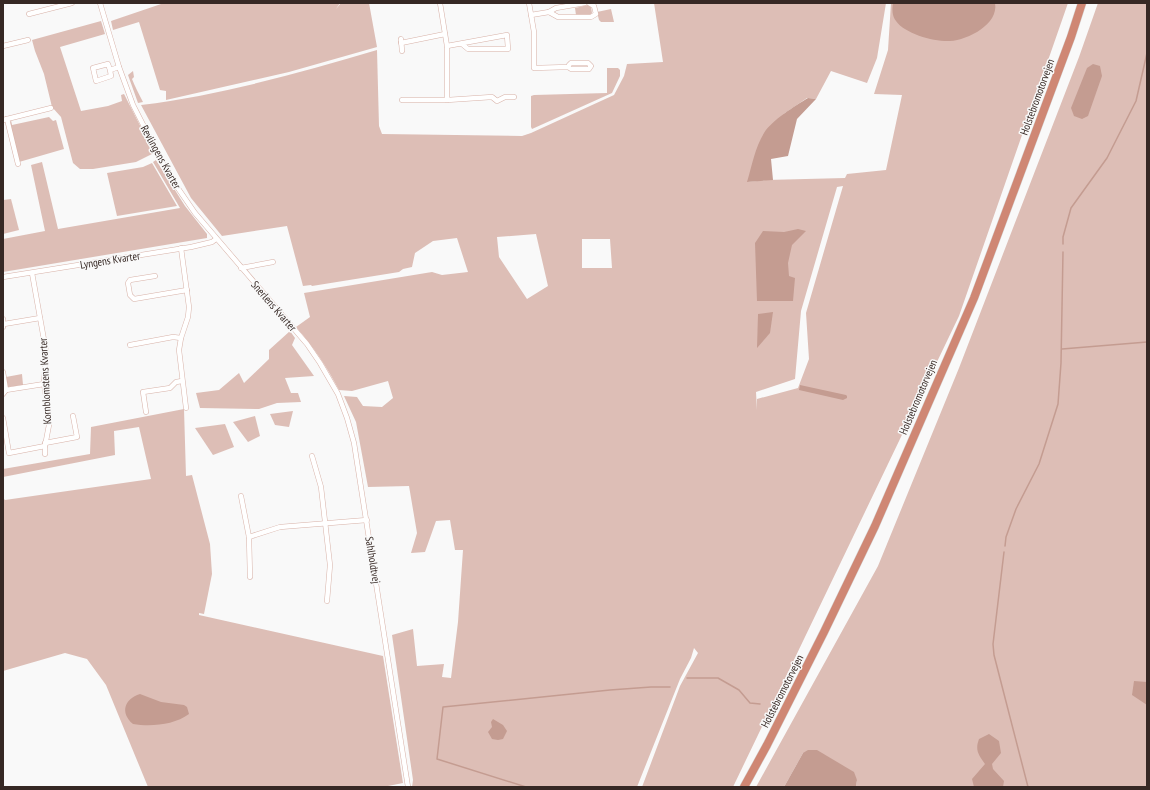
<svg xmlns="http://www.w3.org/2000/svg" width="1150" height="790" font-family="'PT Sans Narrow',sans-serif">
  <rect width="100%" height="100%" fill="#f9f9f9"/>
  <!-- green -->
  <g fill="#ddbeb6" fill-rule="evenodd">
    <polygon points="164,3 340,3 336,9 341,3 369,3 377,47 289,72 166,100 166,91 160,90 139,22 113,30 111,21"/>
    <path d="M654 3H886L877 58 867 83 831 71 816 99 807 98 785 113 748 182 766 180 845 178 847 174 886 170 902 95 874 94 888 50 891 3H1068L959 316 733 787H642L680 686 698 653 694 648 691 658 680 679 637 787H412L413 780 392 635 413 629 417 666 444 664 442 677 451 678 458 622 463 550H455L450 520 436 521 425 552 411 553 417 533 409 486 368 487 356 422 344 396 357 397 363 406 382 407 393 398 388 381 352 391 339 390C326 366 314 347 296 327L310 317 304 293 432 272 442 275 468 272 457 238 433 241 415 253 412 267 403 269 399 272 312 286 311 285 303 286 287 226 222 236 191 198 141 105C222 95 299 73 377 50L379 126 382 134 522 136 531 133 614 95 624 76 627 64 663 62ZM843 186 806 313 809 359 798 388 757 399V410L756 392 795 379 801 311 837 187ZM536 234 548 286 527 299 499 257 497 237ZM582 239H610L612 268H582Z"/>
    <polygon points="1098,3 1147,3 1147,787 856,787 857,780 803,753 784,787 756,787 878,566 959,368 1079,57"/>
    <polygon points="588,5 591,7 592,13 590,16 576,15 575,8"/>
    <polygon points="611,9 614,22 601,22 599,20 597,12"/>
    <polygon points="101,21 105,34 60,47 81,111 108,106 122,101 121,95 124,94 154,153 136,162 93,169 80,169 73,163 61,117 52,107 44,74 35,51 32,40"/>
    <polygon points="607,68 618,68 620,70 620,76 612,93 532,129 531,127 531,96 534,95 607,93"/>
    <path d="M133 71 134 77 132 79C135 87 139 94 143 102L138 103 128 75Z"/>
    <polygon points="49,117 53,121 56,120 64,149 19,162 10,124 11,120 12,125"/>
    <polygon points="156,160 185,206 207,234 207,238 3,272 3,239 45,231 31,165 42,162 58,229 180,208 153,162"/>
    <polygon points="152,163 177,206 117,216 107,173 143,167"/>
    <polygon points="11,199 19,230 3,234 3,200"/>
    <polygon points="290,331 295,338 292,345 314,376 285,378 291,393 298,393 301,402 277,403 259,409 200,408 196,393 219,390 239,373 244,383 269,359 269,350"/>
    <polygon points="22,374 23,385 8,387 6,377"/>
    <polygon points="184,409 186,476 192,475 210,544 212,574 204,614 199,613 199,615 383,656 403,783 383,787 148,787 106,685 87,659 65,653 3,671 3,498 5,500 151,479 139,427 114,431 115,455 3,477 3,469 90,454 91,427"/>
    <polygon points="293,411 289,427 275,425 270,414"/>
    <polygon points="255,416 260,436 248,442 233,422"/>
    <polygon points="225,424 234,447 213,455 195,428"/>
  </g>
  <!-- water -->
  <g fill="#c49c91">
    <path d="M893 3H995C999 24 968 40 950 41 935 42 905 34 896 21 892 16 892 9 893 3Z"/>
    <polygon points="1093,64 1100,66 1102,76 1088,116 1082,119 1074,116 1071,108 1087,68"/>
    <path d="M808 98 816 99 797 119 788 156 771 159 773 180 747 182C752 165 755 148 764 133 772 120 795 106 808 98Z"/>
    <polygon points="798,229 806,231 792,245 788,263 789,276 795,278 793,301 757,301 755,243 763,231 784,232"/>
    <polygon points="773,312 770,333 757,348 758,314"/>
    <polygon points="800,385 846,395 847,396 847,398 843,400 799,390"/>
    <polygon points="1134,681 1147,682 1147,705 1132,695"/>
    <path d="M140 694 161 702 184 705 187 707 189 714C174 725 151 727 133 724 120 713 124 699 140 694Z"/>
    <polygon points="493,719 503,725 507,731 503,739 498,740 492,739 488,732 492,727 491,722"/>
    <path d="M989 734 999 741 1001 753 992 764 993 769 1004 781 1003 787H974L972 779 985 764C978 754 975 750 979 739Z"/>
    <polygon points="808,750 817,750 854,772 857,780 856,787 784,787 803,753"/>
  </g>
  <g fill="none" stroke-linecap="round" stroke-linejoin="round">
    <!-- stream -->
    <g stroke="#c49c91" stroke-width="1.5">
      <polyline points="1063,244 1063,237 1071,208 1107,158 1136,101 1147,53"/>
      <polyline points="1062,349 1147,342"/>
      <polyline points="1005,546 1006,537 1016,509 1039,464 1058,404 1061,363 1063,252"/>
      <polyline points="1004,552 993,644 994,655 1028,787"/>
      <polyline points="687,678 718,678 739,690 750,703 760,704"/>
      <polyline points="526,787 437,759 443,707 610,690 651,687 670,687"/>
    </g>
    <defs>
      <g id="street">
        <polyline points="100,3 119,67 133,105 158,154 175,184 195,213 307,344 320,363 338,394 347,418 354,443 408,787"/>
        <polyline points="440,3 447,46 447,100 492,97 497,101 505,97 514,97"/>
        <polyline points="529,3 534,32 534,68 568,67 571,69 589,69 591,66 588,63 571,63 569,65 568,67"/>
        <polyline points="549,12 558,17 591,17 596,14 594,6 589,3"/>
        <polyline points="29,14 72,3"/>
        <polyline points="531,15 549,12 556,8 585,3"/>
        <polyline points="401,39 402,51"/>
        <polyline points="401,43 445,34"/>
        <polyline points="3,46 28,40"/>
        <polyline points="447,46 507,35 508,49 468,49 462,44"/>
        <polyline points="110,70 108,64 93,68 96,81 111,76 110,70 119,67"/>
        <polyline points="402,100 447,100"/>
        <polyline points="7,119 18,164"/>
        <polyline points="3,120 51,108"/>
        <polyline points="181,248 189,307 188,317 181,338 179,350 186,408"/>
        <polyline points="241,268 273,262"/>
        <polyline points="32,273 46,351 44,384 49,415 49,425 45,446 45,454"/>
        <polyline points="155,276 130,280 128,283 130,295 134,299 187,290"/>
        <polyline points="3,277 191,247 212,242 216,239"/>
        <polyline points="3,319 3,327"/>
        <polyline points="4,324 40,318"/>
        <polyline points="130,345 173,337 181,338"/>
        <polyline points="3,372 6,390 3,394"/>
        <polyline points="6,390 44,384"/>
        <polyline points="146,412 143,392 170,388 176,382 182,381"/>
        <polyline points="3,418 9,453 45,446"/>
        <polyline points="45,443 77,437 73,416"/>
        <polyline points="312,456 321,487 330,565 327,601"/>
        <polyline points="241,496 249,537 250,577"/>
        <polyline points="249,537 280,527 367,520"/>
      </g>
      <polyline id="highway" points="744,787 767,745 824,632 875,526 974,298 1071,37 1082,3"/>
    </defs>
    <!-- street casing -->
    <use href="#street" stroke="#d8b2a8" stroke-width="5.5"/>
    <!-- highway casing -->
    <use href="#highway" stroke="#d7d4d3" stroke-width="9"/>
    <!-- street -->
    <use href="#street" stroke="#fff" stroke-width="4.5"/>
    <!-- highway -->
    <use href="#highway" stroke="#cf8774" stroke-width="8"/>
  </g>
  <g text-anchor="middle" stroke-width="3" stroke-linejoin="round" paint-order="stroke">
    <!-- street labels -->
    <g font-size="11" fill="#362824" stroke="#f9f9f9">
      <text transform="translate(1037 97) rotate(-70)" y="4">Holstebromotorvejen</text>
      <text transform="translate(161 157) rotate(61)" y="4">Revlingens Kvarter</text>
      <text transform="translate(110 260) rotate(-9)" y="4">Lyngens Kvarter</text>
      <text transform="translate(274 306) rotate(49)" y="4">Snerlens Kvarter</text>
      <text transform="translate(45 381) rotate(-93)" y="4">Kornblomstens Kvarter</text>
      <text transform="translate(918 397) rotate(-67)" y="4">Holstebromotorvejen</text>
      <text transform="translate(373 560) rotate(81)" y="4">Sahlholdtvej</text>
      <text transform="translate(782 691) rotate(-63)" y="4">Holstebromotorvejen</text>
    </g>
  </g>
  <!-- border -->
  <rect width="1150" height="790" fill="none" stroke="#362824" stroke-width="8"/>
</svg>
